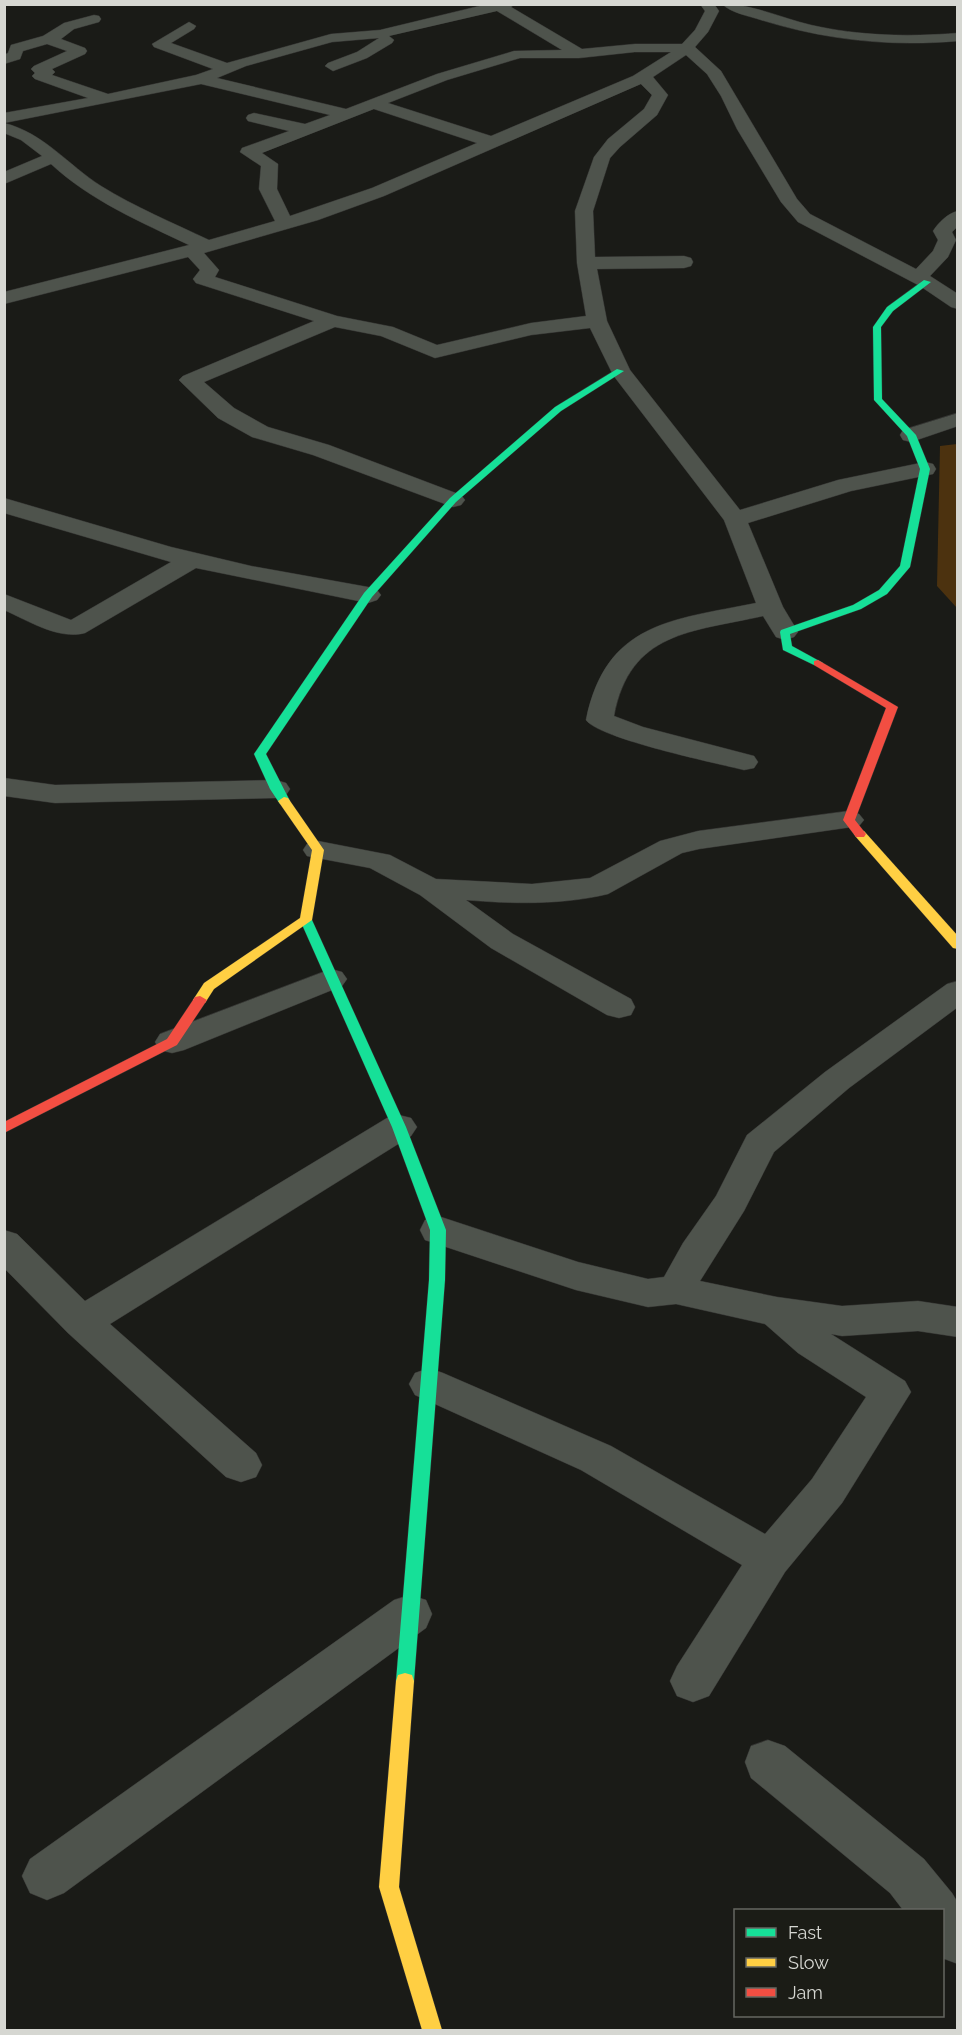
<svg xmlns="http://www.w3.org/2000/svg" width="962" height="2035" font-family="Raleway,sans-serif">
  <rect width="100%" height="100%" fill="#1a1b17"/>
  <!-- green -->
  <polygon fill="#4c320f" points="957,444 958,444 957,608 937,586 940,446"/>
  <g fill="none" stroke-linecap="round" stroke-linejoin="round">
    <defs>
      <g id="street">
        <path d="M488 4H515L511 7 582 49 635 44H682L695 30 705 11 700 4H714L719 11 708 32 695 47 721 71 797 199 810 214 916 269 933 251 938 240 933 231C938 223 948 213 958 211V226L952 232 956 240 948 257 930 276 958 294V309L951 307 920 286 798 222 781 202 737 129 721 96 707 74 686 55 653 77 668 95 657 115 620 147 610 158 593 211 595 257 684 256 691 258 693 262 691 266 684 268 597 269 607 321 630 370 740 510 838 480 925 462 933 464 936 469 933 474 851 491 748 523 783 607 798 632 794 637 785 640 776 637 763 616C692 632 630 631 614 716L643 727 754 756 758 762 754 768 744 770C716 763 600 739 586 720 606 622 672 620 756 603L724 520 613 375 590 328 531 335 435 358 381 336 335 327 204 382 234 408 268 427 329 445 461 495 465 500 461 505 453 507 313 455 252 437 218 418 183 384 179 380 183 376 314 321 196 283 193 279 200 270 188 257 4 304V292L189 245C141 222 91 201 51 164L4 184V172L42 156 21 140 4 133V123C44 133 68 165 101 186 135 207 173 223 209 240L275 221 259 189 261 166 240 152 242 148 289 131 248 121 246 118 248 115 254 113 305 124 330 115 201 84 4 123V113L88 98 35 79 32 76 35 73 31 69 34 66 67 51 47 44 23 51 20 59 4 64V55L8 53 11 45 43 36 64 23 94 15 99 16 101 19 99 22 74 29 61 39 85 48 87 51 85 54 52 69 55 72 52 75 108 94 196 75 213 69 154 47 152 44 189 22 196 26 194 29 171 43 227 63 331 34 380 30ZM497 11 562 50 514 51 437 74 346 109 217 78 246 66 332 42 379 38 357 52 328 63 325 66 333 71 367 58 392 43 394 40 389 36ZM635 52H671L633 76 491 136 388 103 447 80 520 58H579ZM641 84 652 95 644 109 608 139 594 157 575 211 577 263 586 316 531 323 437 345 393 327 337 316 215 277 219 270 204 253 318 220 384 196ZM374 109 477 143 372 188 290 216 277 189 278 164 262 153Z"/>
        <path d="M722 4C753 4 781 18 811 25 860 36 908 37 958 33V41C890 47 826 40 761 20 749 16 731 13 722 4Z"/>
        <polygon points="958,413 958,426 911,442 903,440 900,435 903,430"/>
        <path d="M4 498 171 547 251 566 368 587 377 590 381 595 377 600 368 603 196 568 85 633C58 640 29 621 4 610V594L71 620 171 562 4 513Z"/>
        <polygon points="4,778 55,785 276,780 286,783 290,789 286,795 276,798 55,803 4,796"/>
        <path d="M849 811 859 814 864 820 859 826 699 849 682 853 608 894C563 905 512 904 466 900L513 934 631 999 635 1007 631 1015 619 1018 607 1015 491 948 420 895 370 868 307 856 303 850 307 844 318 841 390 855 436 879 532 884 590 878 660 841 698 831Z"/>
        <polygon points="331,969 342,972 347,979 342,986 184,1050 172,1053 160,1050 155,1042 160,1034"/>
        <polygon points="958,981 958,1007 849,1088 774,1152 744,1211 700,1281 777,1297 842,1306 918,1301 958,1307 958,1337 918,1331 842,1336 831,1334 905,1381 911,1392 842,1503 785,1572 709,1696 693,1702 677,1696 670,1681 677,1666 742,1565 581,1470 415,1395 409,1384 415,1373 429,1368 443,1373 611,1446 765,1534 812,1479 866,1397 798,1353 765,1324 676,1304 648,1307 576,1290 425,1240 420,1230 425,1220 438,1216 578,1262 648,1279 664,1277 683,1243 716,1196 747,1135 825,1072 947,984"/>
        <polygon points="399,1115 411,1118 417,1127 411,1136 110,1324 256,1453 262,1465 256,1477 241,1482 226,1477 68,1333 4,1268 4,1230 17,1234 85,1301 387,1118"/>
        <polygon points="410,1595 426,1600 432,1614 426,1628 64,1893 47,1900 30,1893 22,1876 30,1859 394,1600"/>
        <polygon points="768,1740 785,1746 924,1859 952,1893 958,1903 958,1964 942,1958 942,1910 903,1910 890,1893 751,1778 745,1762 751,1746"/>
      </g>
      <g id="fast">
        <polygon points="924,280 931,282 893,311 881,327 882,399 916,435 930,469 910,567 887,594 861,609 790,634 792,646 823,663 822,665 814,665 783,650 780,632 781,630 853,605 879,590 900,566 920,469 907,436 874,400 873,327 887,307"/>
        <polygon points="617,369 624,371 561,411 456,502 372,597 266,754 290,801 284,805 280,804 270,789 254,754 364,593 450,498 555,407"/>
        <polygon points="306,916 312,920 406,1127 446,1230 445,1280 414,1681 412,1687 405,1689 398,1687 396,1681 429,1280 430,1230 392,1127 300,920"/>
      </g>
      <g id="slow">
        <polygon points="284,797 288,798 324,850 312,920 214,989 205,1003 195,1003 193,1000 204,983 300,918 312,850 278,801"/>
        <polygon points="860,830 864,831 958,936 958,949 953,948 856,837 854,834"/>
        <polygon points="405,1673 412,1675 414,1681 399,1887 442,2030 422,2030 379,1887 396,1681 398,1675"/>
      </g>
      <g id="jam">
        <polygon points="818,660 898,707 855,820 866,834 864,837 856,837 843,820 886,708 814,665 814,661"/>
        <polygon points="200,996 207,1000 177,1045 4,1133 4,1122 167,1039 195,997"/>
      </g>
    </defs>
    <!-- street casing -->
    <use href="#street" stroke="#343432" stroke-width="1"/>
    <!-- fast casing -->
    <use href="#fast" stroke="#343432" stroke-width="1"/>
    <!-- slow casing -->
    <use href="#slow" stroke="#343432" stroke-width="1"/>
    <!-- jam casing -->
    <use href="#jam" stroke="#343432" stroke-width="1"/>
    <!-- street -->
    <use href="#street" fill="#4e534c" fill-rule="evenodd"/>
    <!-- fast -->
    <use href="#fast" fill="#16e098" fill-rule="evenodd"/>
    <!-- slow -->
    <use href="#slow" fill="#ffcf43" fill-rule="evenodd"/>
    <!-- jam -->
    <use href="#jam" fill="#f24e42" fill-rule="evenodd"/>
  </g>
  <!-- border -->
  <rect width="962" height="2035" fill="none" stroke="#d6d7d2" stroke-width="12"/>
  <!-- legend -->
  <rect x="734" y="1909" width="210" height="108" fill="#1b1c16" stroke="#666761" stroke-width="1.5"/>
  <rect x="746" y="1928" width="30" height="9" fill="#16e098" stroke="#666761" stroke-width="1.5"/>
  <text x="788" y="1939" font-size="18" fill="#d6d7d2">Fast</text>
  <rect x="746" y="1958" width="30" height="9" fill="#ffcf43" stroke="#666761" stroke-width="1.5"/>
  <text x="788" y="1969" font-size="18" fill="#d6d7d2">Slow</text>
  <rect x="746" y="1988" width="30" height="9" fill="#f24e42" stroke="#666761" stroke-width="1.5"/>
  <text x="788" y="1999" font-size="18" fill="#d6d7d2">Jam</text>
</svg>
